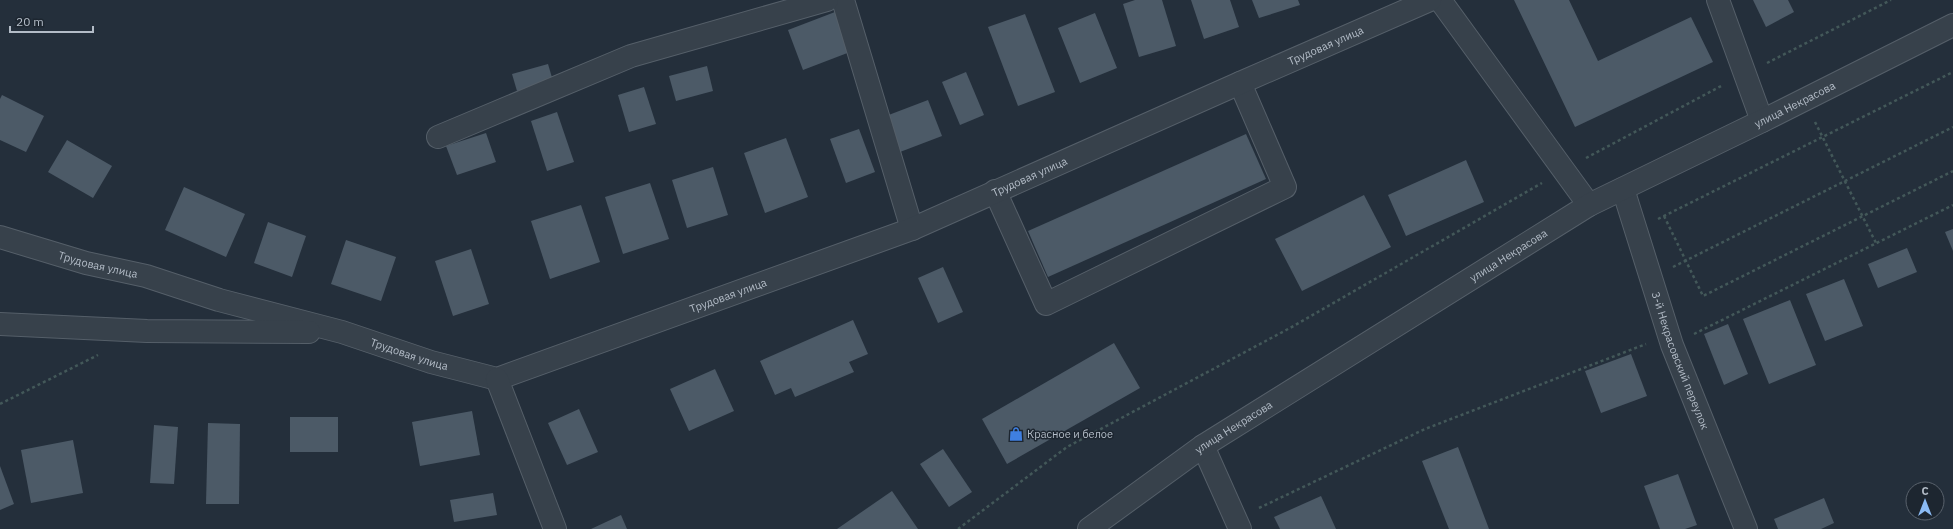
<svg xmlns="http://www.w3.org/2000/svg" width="1953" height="529" font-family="'IBM Plex Sans',sans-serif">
  <rect width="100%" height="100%" fill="#242f3b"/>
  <!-- building -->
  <g fill="#4c5a67">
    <polygon points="1135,0 1162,0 1176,46 1139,57 1123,4"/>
    <polygon points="1191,0 1230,0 1239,27 1204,39"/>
    <polygon points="1252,0 1298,0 1300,5 1259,18"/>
    <polygon points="1514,0 1569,0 1598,61 1691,17 1713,62 1575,127"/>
    <polygon points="1753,0 1788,0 1794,12 1766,27"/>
    <polygon points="835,12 850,52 803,70 788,30"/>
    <polygon points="1095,13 1117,68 1080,83 1058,28"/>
    <polygon points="1025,14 1055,92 1018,106 988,27"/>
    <polygon points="548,64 553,81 517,91 512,74"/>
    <polygon points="707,66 713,91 676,101 669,76"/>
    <polygon points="966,72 984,115 960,125 942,82"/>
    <polygon points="644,87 656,124 629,132 618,95"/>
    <polygon points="2,95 44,116 26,152 0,140 0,99"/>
    <polygon points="928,100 942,136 900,152 886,116"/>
    <polygon points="557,112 574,162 547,171 531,121"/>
    <polygon points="859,129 875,172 846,183 830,139"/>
    <polygon points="486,133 496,162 457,175 446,146"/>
    <polygon points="1246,134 1266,179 1048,277 1028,231"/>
    <polygon points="786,138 808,197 765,213 744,153"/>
    <polygon points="67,140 112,166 93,198 48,172"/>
    <polygon points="1466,160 1484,202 1406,236 1388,195"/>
    <polygon points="713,167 728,215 687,228 672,180"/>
    <polygon points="650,183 669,239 623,254 605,197"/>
    <polygon points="184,187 245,214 226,257 165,230"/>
    <polygon points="1364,195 1391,247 1302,291 1275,239"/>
    <polygon points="581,205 600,262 550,279 531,221"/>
    <polygon points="268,222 306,236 292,277 254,263"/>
    <polygon points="1953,229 1953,251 1945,232"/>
    <polygon points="346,240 396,257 381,301 331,284"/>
    <polygon points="1907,248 1917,272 1878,288 1868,264"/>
    <polygon points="471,249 489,304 453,316 435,261"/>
    <polygon points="943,267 963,312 938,323 918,278"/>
    <polygon points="1844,279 1863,326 1825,341 1806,294"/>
    <polygon points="1790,300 1816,365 1769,384 1743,319"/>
    <polygon points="853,320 868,354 849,362 854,372 795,397 791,388 775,395 760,361"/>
    <polygon points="1728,324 1748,374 1724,385 1704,334"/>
    <polygon points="1114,343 1140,388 1007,464 982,419"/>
    <polygon points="1631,354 1647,396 1601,413 1585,371"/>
    <polygon points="715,369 734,411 689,431 670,389"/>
    <polygon points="579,409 598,452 567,465 548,423"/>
    <polygon points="472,411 480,455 420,466 412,422"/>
    <rect x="290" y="417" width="48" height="35"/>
    <polygon points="208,423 240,424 239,504 206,504"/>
    <polygon points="154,425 178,427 174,484 150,483"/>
    <polygon points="73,440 83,493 31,503 21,450"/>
    <polygon points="1458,447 1489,529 1449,529 1422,461"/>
    <polygon points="943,449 972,492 949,507 920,464"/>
    <polygon points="0,466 14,504 0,510"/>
    <polygon points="1678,474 1697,525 1685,529 1660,529 1644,486"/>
    <polygon points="892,491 918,529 837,529"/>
    <polygon points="493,493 497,515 454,522 450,500"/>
    <polygon points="1321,496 1336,529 1280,529 1274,517"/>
    <polygon points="1824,498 1834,523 1821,529 1778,529 1774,519"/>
    <polygon points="621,515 627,529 591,529"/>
  </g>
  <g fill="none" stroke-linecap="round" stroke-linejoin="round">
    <defs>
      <g id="minor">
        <polyline points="843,0 912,229"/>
        <polyline points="1440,0 1589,205"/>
        <polyline points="1718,0 1762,121"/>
        <polyline points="438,137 631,56 827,0"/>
        <path id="s1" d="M1623 189 1672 345 1746 529"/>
        <polyline points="995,191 1046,304 1285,187 1240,83"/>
        <path id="s2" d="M0 237 86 263 146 276 219 300 342 332 431 362 497 379 912 229 1240 83 1430 0"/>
        <polyline points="0,324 147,331 309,332"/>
        <polyline points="497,379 555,529"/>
        <polyline points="1203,446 1240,529"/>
        <path id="s3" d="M1089 529 1203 446 1589 205 1762 121 1953 25"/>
      </g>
    </defs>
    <!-- minor casing -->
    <use href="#minor" stroke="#555f69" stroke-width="24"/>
    <!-- path -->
    <g stroke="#435859" stroke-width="2.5" stroke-dasharray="3 3" stroke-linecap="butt">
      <polyline points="1767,63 1891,0"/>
      <polyline points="1815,122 1876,243"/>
      <polyline points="1586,158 1723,85"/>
      <polyline points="1664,216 1703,296 1953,171"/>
      <polyline points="1658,219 1953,72"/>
      <polyline points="1673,267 1953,127"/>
      <polyline points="1694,334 1953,205"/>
      <polyline points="0,404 98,355"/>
      <polyline points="1259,508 1425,429 1646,344"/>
      <polyline points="958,529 1067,447 1290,328 1542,183"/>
    </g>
    <!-- minor -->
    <use href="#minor" stroke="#37414b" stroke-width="22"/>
  </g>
  <!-- icons -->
  <defs>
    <symbol id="shop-bare" viewBox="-9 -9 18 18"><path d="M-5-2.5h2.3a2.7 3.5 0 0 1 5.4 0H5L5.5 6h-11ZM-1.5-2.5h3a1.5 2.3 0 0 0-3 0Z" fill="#3f7fe0" stroke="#1d2630" stroke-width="2.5" paint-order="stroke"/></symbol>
  </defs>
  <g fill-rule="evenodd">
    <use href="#shop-bare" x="1006" y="424" width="20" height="20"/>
  </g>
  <g text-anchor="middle" stroke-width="3" stroke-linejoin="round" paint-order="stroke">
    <!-- street labels -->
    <g font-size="11" fill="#b3bcc7" stroke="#1d2630">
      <text dy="4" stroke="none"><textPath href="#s2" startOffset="1411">Трудовая улица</textPath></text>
      <text dy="4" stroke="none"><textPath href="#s3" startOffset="825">улица Некрасова</textPath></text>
      <text dy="4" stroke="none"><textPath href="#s2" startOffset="1087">Трудовая улица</textPath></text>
      <text dy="4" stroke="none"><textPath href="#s3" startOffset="501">улица Некрасова</textPath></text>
      <text dy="4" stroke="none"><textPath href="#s2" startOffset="102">Трудовая улица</textPath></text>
      <text dy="4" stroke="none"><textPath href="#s2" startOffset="763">Трудовая улица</textPath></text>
      <text dy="4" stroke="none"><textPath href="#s2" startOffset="426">Трудовая улица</textPath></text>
      <text dy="4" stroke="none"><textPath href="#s1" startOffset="181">3-й Некрасовский переулок</textPath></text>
      <text dy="4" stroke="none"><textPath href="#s3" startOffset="177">улица Некрасова</textPath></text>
    </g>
    <!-- poi labels -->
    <g font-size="11" fill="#b3bcc7" stroke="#1d2630" text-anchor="start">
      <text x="1027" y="438">Красное и белое</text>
    </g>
  </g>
  <!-- north arrow -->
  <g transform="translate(1925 501)"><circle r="19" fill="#1d2630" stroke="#59626c"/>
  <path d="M0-3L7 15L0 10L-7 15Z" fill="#8bbbf4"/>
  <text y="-6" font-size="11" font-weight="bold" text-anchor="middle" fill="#b3bcc7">С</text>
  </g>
  <!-- scale -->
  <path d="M10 26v6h83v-6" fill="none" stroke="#b3bcc7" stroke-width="2"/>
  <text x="16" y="26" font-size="12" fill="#b3bcc7" stroke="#1d2630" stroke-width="3" paint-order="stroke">20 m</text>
</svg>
